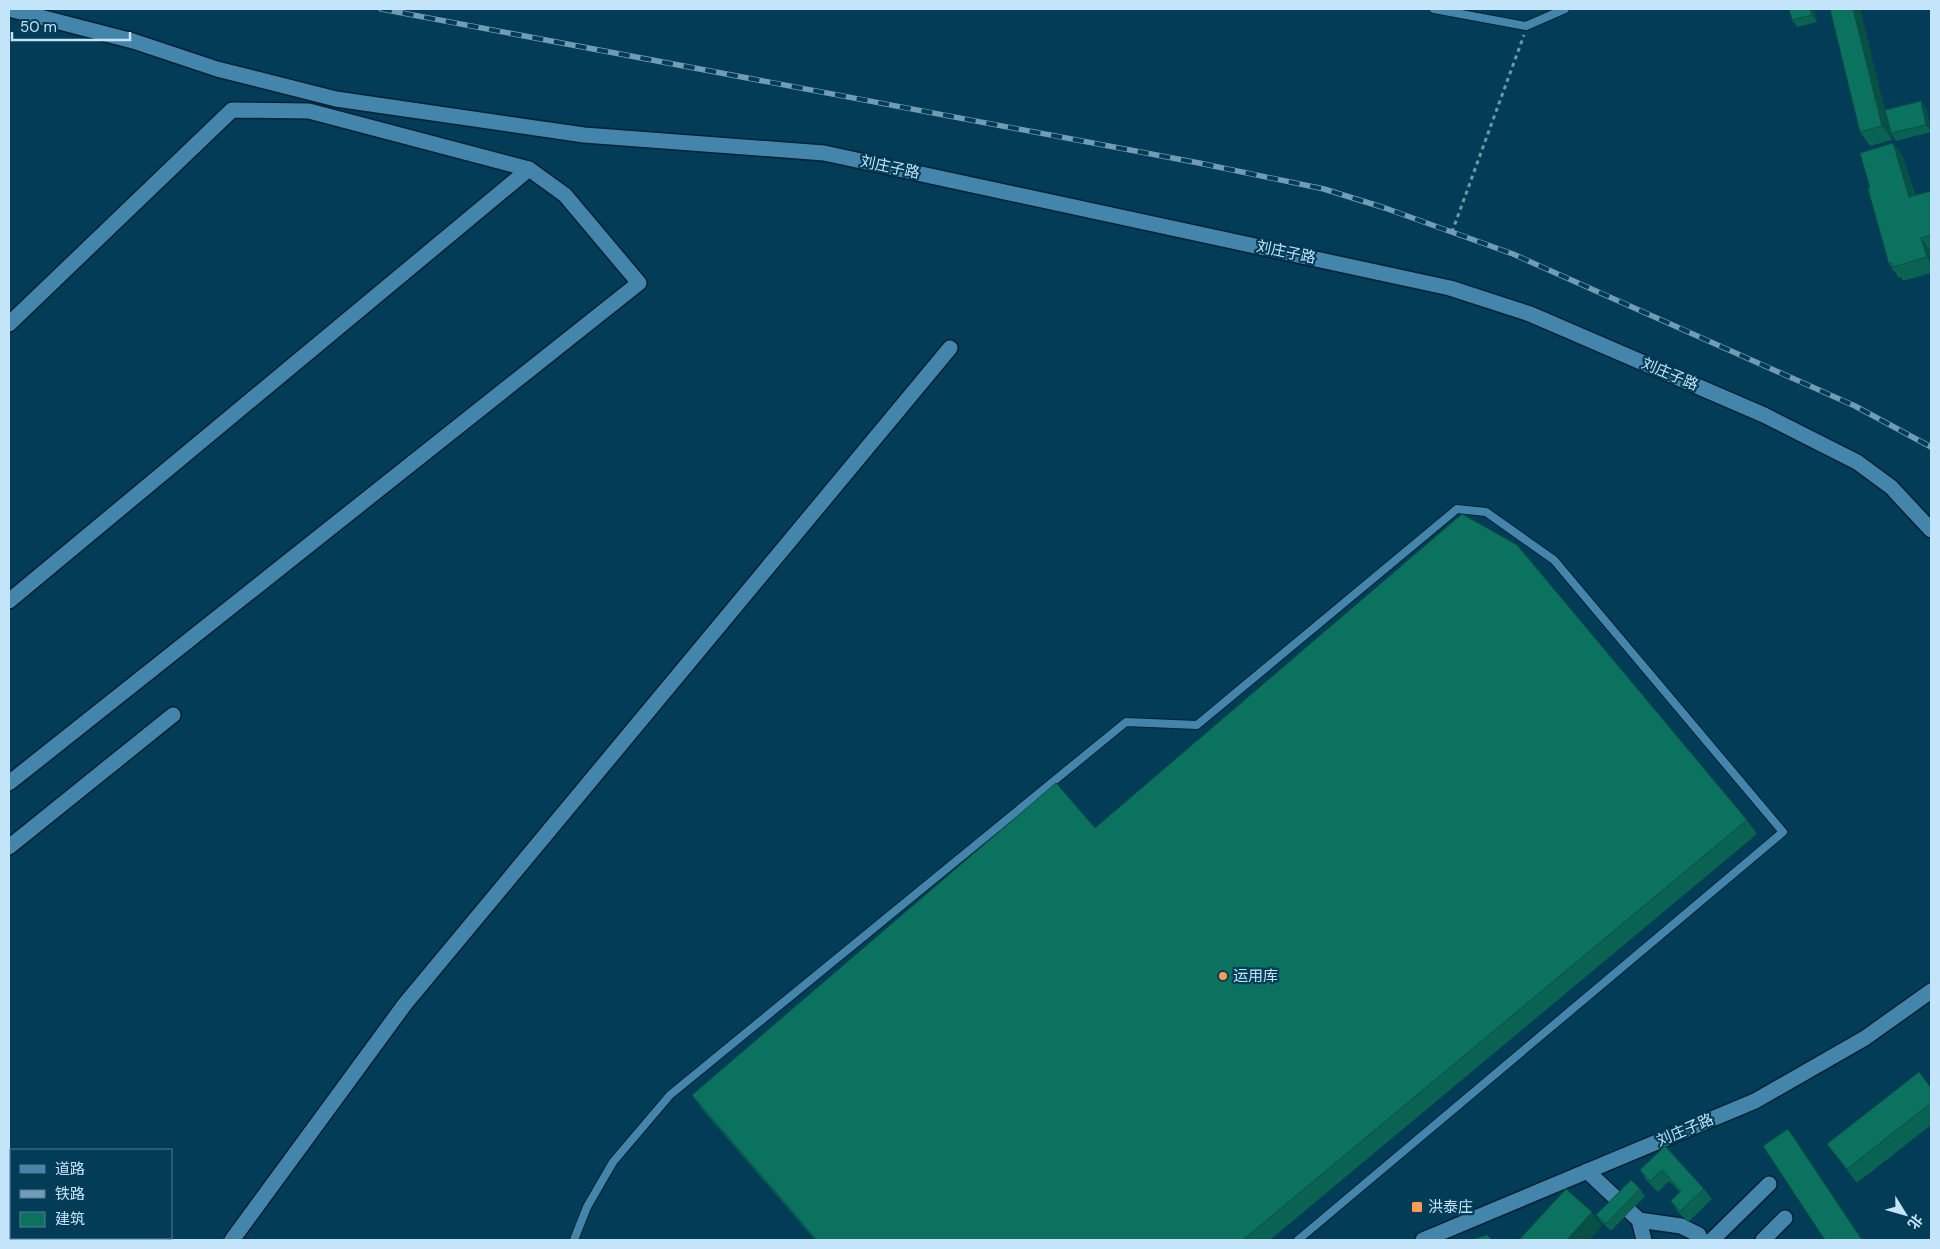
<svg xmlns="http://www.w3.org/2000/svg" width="1940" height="1249" font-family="'DM Sans','Noto Sans SC',sans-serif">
  <rect width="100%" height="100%" fill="#023c56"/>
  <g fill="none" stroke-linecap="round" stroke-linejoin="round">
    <defs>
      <g id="service">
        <polyline points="1434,9 1526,26 1565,9"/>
        <polyline points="574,1240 587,1207 613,1162 670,1095 1126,722 1197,725 1457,509 1486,512 1554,560 1783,832 1298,1240"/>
      </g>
      <g id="minor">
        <polyline points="9,9 133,41 217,69 336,99 584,135 824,153 1450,288 1530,314 1764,415 1857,462 1891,487 1931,530"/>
        <polyline points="9,324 232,110 309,111 529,169 9,601"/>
        <polyline points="9,783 639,283 565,195 529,169"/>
        <polyline points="9,847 173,715"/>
        <polyline points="1587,1171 1639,1220 1644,1240"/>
        <polyline points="1639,1220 1681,1226 1699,1235 1700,1240"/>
        <polyline points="232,1240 405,1004 950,348"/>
        <polyline points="1423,1240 1755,1101 1865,1038 1931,991"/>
        <polyline points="1712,1240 1769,1184"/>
        <polyline points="1763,1240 1785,1218"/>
      </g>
      <g id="tertiary">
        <polyline points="9,1192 11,1193"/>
        <polyline points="109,1238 115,1240"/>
      </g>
    </defs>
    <!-- service casing -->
    <use href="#service" stroke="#002134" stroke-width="10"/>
    <!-- minor casing -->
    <use href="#minor" stroke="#002134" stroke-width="18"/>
    <!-- tertiary casing -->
    <use href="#tertiary" stroke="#002134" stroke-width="18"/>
    <!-- path -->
    <polyline stroke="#6c98af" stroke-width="3" stroke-dasharray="4 4" stroke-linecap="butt" points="1452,232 1524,35"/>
    <!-- service -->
    <use href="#service" stroke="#4485ac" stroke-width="8"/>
    <!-- minor -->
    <use href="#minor" stroke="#4485ac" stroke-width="15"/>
    <!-- tertiary -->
    <use href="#tertiary" stroke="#4485ac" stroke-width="15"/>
    <defs>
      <polyline id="rail" points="381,9 1199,163 1324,189 1385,208 1513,254 1855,406 1931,447"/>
    </defs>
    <!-- rail casing -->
    <use href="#rail" stroke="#719cb3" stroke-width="5.5"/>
    <!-- rail -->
    <use href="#rail" stroke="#023c56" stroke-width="4" stroke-dasharray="11" stroke-linecap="butt"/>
  </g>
  <!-- wall -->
  <g fill="#0a6253">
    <polygon points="1530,9 1541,9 1541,11"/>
    <polygon points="1789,9 1814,9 1817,22 1797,27 1792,20"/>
    <polygon points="1830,9 1860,9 1892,140 1870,146 1860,132"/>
    <polygon points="1926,108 1931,132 1896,141 1891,133"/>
    <polygon points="1893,143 1903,157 1915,195 1931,191 1931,273 1903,281 1901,277 1899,278 1889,264 1870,188"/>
    <polygon points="1747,820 1757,834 1270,1240 815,1240 702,1109 692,1095 1095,828"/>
    <polygon points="1931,1088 1931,1125 1857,1183 1827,1144"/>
    <polygon points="1665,1146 1704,1189 1712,1199 1688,1222 1678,1212 1671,1201 1680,1192 1669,1181 1658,1192 1647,1181 1640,1170"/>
    <polygon points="1640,1189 1645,1196 1611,1231 1601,1222 1596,1215"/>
  </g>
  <!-- shaded-wall -->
  <g fill="#085043">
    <polygon points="1810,9 1814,9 1817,22 1812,15"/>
    <polygon points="1853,9 1860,9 1892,140 1882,126"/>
    <polygon points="1921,101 1926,108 1931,132 1926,125"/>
    <polygon points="1893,143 1903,157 1919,211 1909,197"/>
    <polygon points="1921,238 1931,252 1931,264 1927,257"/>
    <polygon points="1788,1129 1798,1143 1862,1240"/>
    <polygon points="1592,1212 1602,1226 1590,1240 1567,1240"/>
  </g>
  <!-- building -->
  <g fill="#0c7260" stroke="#085043">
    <polygon points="1789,9 1810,9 1812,15 1792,20"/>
    <polygon points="1830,9 1853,9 1882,126 1860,132"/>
    <polygon points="1921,101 1926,125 1891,133 1885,110"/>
    <polygon points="1893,143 1909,197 1931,191 1931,235 1921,238 1927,257 1893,267 1892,263 1889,264 1868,189 1870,188 1860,153"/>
    <polygon points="1462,514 1517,545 1747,820 1243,1240 817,1240 692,1095 1056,783 1095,828"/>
    <polygon points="1919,1072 1931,1088 1931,1103 1847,1169 1827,1144"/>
    <polygon points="1788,1129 1862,1240 1825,1240 1763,1146"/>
    <polygon points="1665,1146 1704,1189 1680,1211 1671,1201 1681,1191 1662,1170 1650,1181 1640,1170"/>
    <polygon points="1631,1180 1640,1189 1606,1224 1596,1215"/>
    <polygon points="1566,1189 1592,1212 1567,1240 1519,1240"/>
    <polygon points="1487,1235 1492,1240 1471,1240"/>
  </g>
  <!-- markers -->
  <g fill="#fc9d53" stroke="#023c56" stroke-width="2">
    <circle cx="1223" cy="976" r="5"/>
    <rect x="1411" y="1201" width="12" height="12" rx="2.5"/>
  </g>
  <g text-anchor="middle" stroke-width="4.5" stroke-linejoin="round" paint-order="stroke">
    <!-- street labels -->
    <g font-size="15" fill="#c4e4f9" stroke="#023c56">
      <text transform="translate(890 167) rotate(12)" y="5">刘庄子路</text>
      <text transform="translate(1286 252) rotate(12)" y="5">刘庄子路</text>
      <text transform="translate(1670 374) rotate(23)" y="5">刘庄子路</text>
      <text transform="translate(1685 1130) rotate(-23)" y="5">刘庄子路</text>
    </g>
    <!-- poi labels -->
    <g font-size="15" fill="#c4e4f9" stroke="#023c56" text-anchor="start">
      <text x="1233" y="981">运用库</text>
      <text x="1428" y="1212">洪泰庄</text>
    </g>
  </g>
  <!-- border -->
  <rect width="1940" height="1249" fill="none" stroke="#c4e4f9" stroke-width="20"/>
  <!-- legend -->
  <rect x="10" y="1149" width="162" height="90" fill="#023c56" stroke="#507f97"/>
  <rect x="20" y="1165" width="25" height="8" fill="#4485ac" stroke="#507f97"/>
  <text x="55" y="1174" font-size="15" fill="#c4e4f9">道路</text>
  <rect x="20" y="1190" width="25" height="8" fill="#719cb3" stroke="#507f97"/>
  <text x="55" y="1199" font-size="15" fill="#c4e4f9">铁路</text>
  <rect x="20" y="1212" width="25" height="15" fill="#0c7260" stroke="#507f97"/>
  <text x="55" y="1224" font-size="15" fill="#c4e4f9">建筑</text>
  <!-- north arrow -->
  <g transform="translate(1905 1214) rotate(127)" stroke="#023c56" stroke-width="4" paint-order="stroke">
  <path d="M0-4L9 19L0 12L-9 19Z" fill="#c4e4f9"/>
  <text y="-8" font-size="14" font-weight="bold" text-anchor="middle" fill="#c4e4f9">北</text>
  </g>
  <!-- scale -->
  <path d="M12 32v8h118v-8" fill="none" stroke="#c4e4f9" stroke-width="2.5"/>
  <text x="20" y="32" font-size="15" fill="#c4e4f9" stroke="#023c56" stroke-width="4" paint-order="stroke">50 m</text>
</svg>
